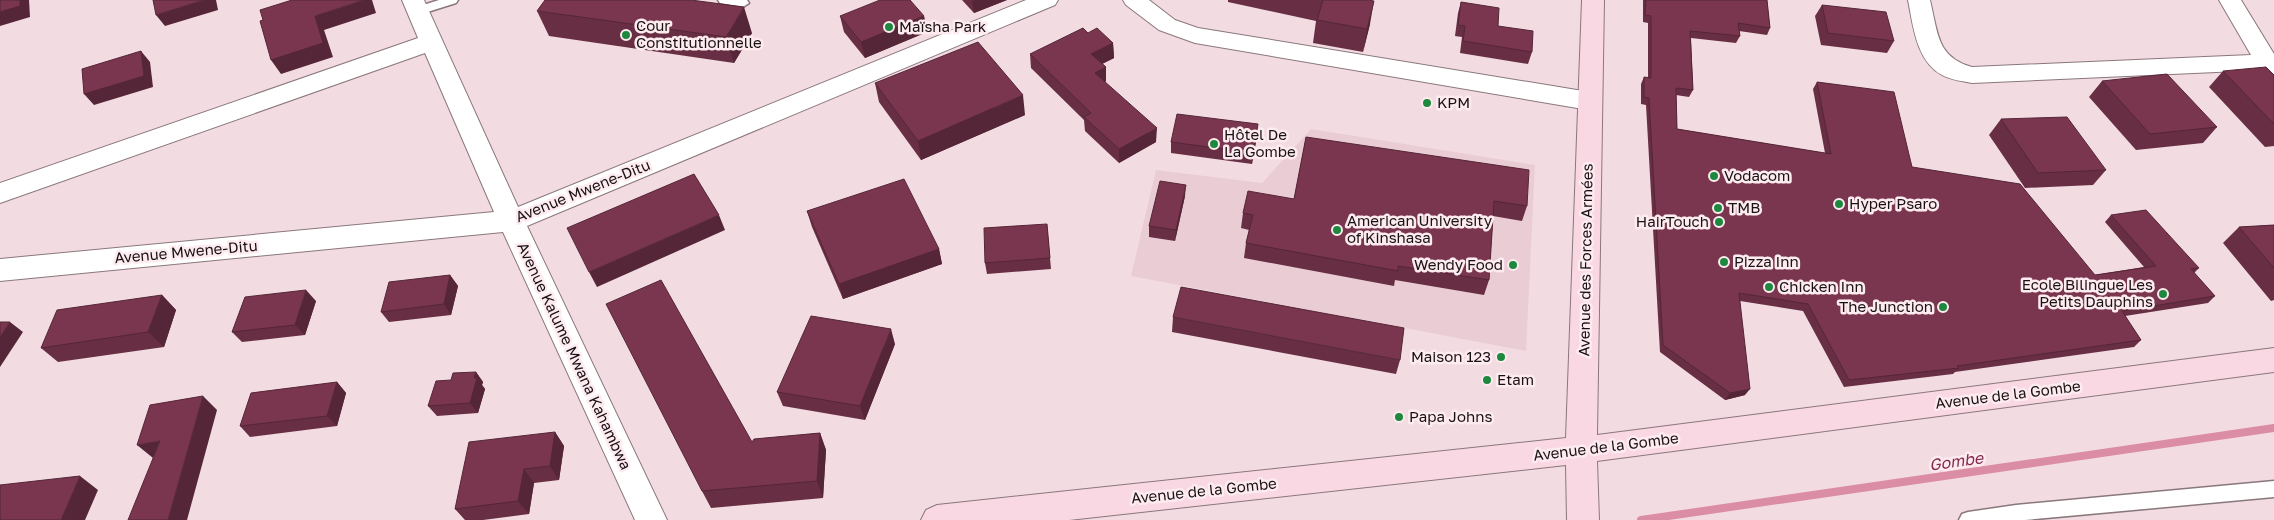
<svg xmlns="http://www.w3.org/2000/svg" width="2274" height="520" font-family="'Golos Text',sans-serif">
  <rect width="100%" height="100%" fill="#f2dce2"/>
  <!-- built -->
  <polygon fill="#eaccd4" points="1311,129 1535,165 1526,351 1131,276 1156,170 1262,183"/>
  <g fill="none" stroke-linecap="round" stroke-linejoin="round">
    <!-- stream -->
    <polyline stroke="#db8da6" stroke-width="8" points="1641,520 2274,428"/>
    <defs>
      <g id="lane">
        <polygon points="439,0 458,0 456,3 418,15 412,11 414,8"/>
        <polygon points="718,0 747,0 749,3 743,7 720,3"/>
        <polygon points="2274,481 2274,497 2025,520 1959,520 1962,514 1968,512 2016,505"/>
      </g>
      <g id="street">
        <polygon points="402,0 424,0 518,207 1026,0 1058,0 1055,5 527,226 667,520 635,520 503,232 0,281 0,259 494,212 425,53 0,203 0,183 418,38"/>
        <polygon points="1123,0 1149,0 1175,20 1198,28 1589,92 1598,95 1601,101 1598,107 1589,110 1195,43 1159,30 1126,5"/>
        <path d="M1908 0H1930C1938 32 1936 57 1972 67L2251 55 2219 0H2241L2274 54V78L2265 76 2261 70 1972 83C1962 81 1951 80 1942 75 1916 61 1913 25 1908 0Z"/>
      </g>
      <polygon id="secondary" points="1582,0 1604,0 1597,435 2274,348 2274,372 1597,461 1599,520 1567,520 1566,465 1069,520 921,520 926,510 937,505 1566,438"/>
    </defs>
    <!-- lane casing -->
    <use href="#lane" stroke="#8a777c" stroke-width="3"/>
    <!-- street casing -->
    <use href="#street" stroke="#8a777c" stroke-width="2"/>
    <!-- secondary casing -->
    <use href="#secondary" stroke="#8a777c" stroke-width="2"/>
    <!-- lane -->
    <use href="#lane" fill="#fff" fill-rule="evenodd"/>
    <!-- street -->
    <use href="#street" fill="#fff" fill-rule="evenodd"/>
    <!-- secondary -->
    <use href="#secondary" fill="#f9d7e3" fill-rule="evenodd"/>
  </g>
  <!-- wall -->
  <g fill="#682e43">
    <polygon points="962,0 1007,0 974,13"/>
    <polygon points="1228,0 1368,0 1370,24 1363,52 1313,43 1316,21 1228,2"/>
    <polygon points="1643,0 1767,0 1770,28 1767,35 1739,31 1740,36 1736,43 1691,38 1693,90 1689,97 1676,95 1677,129 1825,153 1813,89 1817,82 1912,167 2095,275 2144,267 2105,222 2111,215 2199,268 2194,273 2215,296 2208,303 2125,316 2141,340 2134,347 1955,372 1953,374 1844,387 1803,311 1740,301 1745,395 1725,400 1660,352 1646,105 1641,104 1641,84 1644,77 1648,78 1648,23 1643,22"/>
    <polygon points="1461,2 1498,26 1532,52 1528,64 1460,53 1462,37 1455,36 1458,13"/>
    <polygon points="1822,5 1894,41 1887,53 1821,45 1815,16"/>
    <polygon points="537,11 752,33 734,63 549,36"/>
    <polygon points="840,16 924,16 927,32 865,58 844,32"/>
    <polygon points="1088,33 1113,43 1114,58 1102,64 1106,67 1106,81 1105,82 1156,142 1119,163 1085,131 1084,120 1031,68 1030,54"/>
    <polygon points="2223,71 2274,75 2274,146 2265,147 2209,87"/>
    <polygon points="2102,81 2217,127 2203,143 2136,150 2089,97"/>
    <polygon points="875,83 1025,115 921,160 879,102"/>
    <polygon points="2001,119 2106,170 2093,185 2025,188 1989,135"/>
    <polygon points="1257,136 1252,164 1171,153 1171,142"/>
    <polygon points="1306,137 1527,206 1522,221 1493,216 1489,280 1484,295 1395,280 1394,286 1244,258 1246,243 1249,230 1241,228 1243,213 1294,199"/>
    <polygon points="1185,196 1175,241 1149,237 1149,226"/>
    <polygon points="807,211 939,249 942,264 843,299 812,227"/>
    <polygon points="1047,224 1051,269 987,274 985,263"/>
    <polygon points="2274,225 2274,300 2271,301 2223,243 2239,227"/>
    <polygon points="450,275 458,286 451,315 389,322 381,312"/>
    <polygon points="162,295 176,310 164,347 58,362 41,348"/>
    <polygon points="316,301 305,335 242,342 232,332"/>
    <polygon points="1173,317 1400,360 1396,374 1172,332"/>
    <polygon points="895,344 865,420 783,406 777,392"/>
    <polygon points="476,372 483,382 482,385 485,389 478,413 437,416 428,406 451,380"/>
    <polygon points="337,382 346,393 337,426 250,437 240,426"/>
    <polygon points="555,432 564,446 559,480 534,483 529,514 483,520 465,520 455,509"/>
    <polygon points="820,433 826,450 823,498 711,508 702,491 752,442"/>
  </g>
  <!-- shaded-wall -->
  <g fill="#552637">
    <polygon points="20,0 29,0 30,17 0,26 0,12"/>
    <polygon points="204,0 216,0 218,10 165,26 156,15"/>
    <polygon points="364,0 372,0 376,13 324,30 333,57 281,74 271,60 315,16"/>
    <polygon points="976,0 1007,0 974,13 972,1"/>
    <polygon points="1374,1 1370,24 1363,52 1367,29"/>
    <polygon points="744,7 752,33 734,63 726,37"/>
    <polygon points="924,16 927,32 865,58 861,42"/>
    <polygon points="1113,43 1114,58 1092,69 1091,54"/>
    <polygon points="141,51 150,62 153,87 94,105 84,94"/>
    <polygon points="1106,67 1106,81 1095,87 1095,73"/>
    <polygon points="1023,95 1025,115 921,160 918,141"/>
    <polygon points="1258,124 1257,136 1252,164 1253,153"/>
    <polygon points="1157,128 1156,142 1119,163 1119,149"/>
    <polygon points="1186,185 1185,196 1175,241 1176,230"/>
    <polygon points="719,215 725,230 597,287 589,272"/>
    <polygon points="939,249 942,264 843,299 839,284"/>
    <polygon points="450,275 458,286 451,315 444,304"/>
    <polygon points="306,290 316,301 305,335 295,325"/>
    <polygon points="162,295 176,310 164,347 148,332"/>
    <polygon points="10,322 23,332 0,367 0,337"/>
    <polygon points="891,329 895,344 865,420 860,406"/>
    <polygon points="476,372 483,382 482,385 485,389 478,413 470,403 474,378"/>
    <polygon points="337,382 346,393 337,426 327,416"/>
    <polygon points="1750,389 1745,395 1725,400 1730,393"/>
    <polygon points="203,396 217,410 187,520 168,520"/>
    <polygon points="555,432 564,446 559,480 550,466"/>
    <polygon points="820,433 826,450 823,498 817,481"/>
    <polygon points="160,441 153,458 137,445"/>
    <polygon points="524,469 534,483 529,514 518,501"/>
    <polygon points="80,476 98,490 85,520 61,520"/>
  </g>
  <!-- building -->
  <g fill="#79364e" stroke="#552637">
    <polygon points="0,0 20,0 20,6 0,12"/>
    <polygon points="153,0 204,0 156,15"/>
    <polygon points="292,0 364,0 315,16 323,43 271,60 260,21 263,20 260,10"/>
    <polygon points="545,0 691,0 744,7 726,37 537,11"/>
    <polygon points="880,0 910,0 924,16 861,42 840,16"/>
    <polygon points="1323,0 1368,0 1374,1 1367,29 1317,20"/>
    <polygon points="1646,0 1767,0 1770,28 1738,23 1740,36 1690,31 1693,90 1676,88 1677,129 1831,154 1817,82 1894,92 1912,167 2020,184 2095,275 2156,266 2111,215 2146,210 2199,268 2191,269 2215,296 2122,311 2141,340 1957,366 1959,368 1849,380 1808,304 1739,293 1750,389 1730,393 1663,345 1649,98 1644,97 1644,77 1651,78 1651,16 1645,15"/>
    <polygon points="1461,2 1499,8 1498,26 1533,31 1532,52 1463,41 1465,26 1458,25"/>
    <polygon points="1822,5 1886,12 1894,41 1828,33"/>
    <polygon points="1083,28 1088,33 1097,28 1113,43 1091,54 1106,67 1095,73 1157,128 1119,149 1084,117 1091,113 1030,54"/>
    <polygon points="978,42 1023,95 918,141 875,83"/>
    <polygon points="141,51 144,76 84,94 82,69"/>
    <polygon points="2266,67 2274,75 2274,124 2223,71"/>
    <polygon points="2167,74 2217,127 2150,134 2102,81"/>
    <polygon points="1177,114 1258,124 1253,153 1171,142"/>
    <polygon points="2067,117 2106,170 2038,173 2001,119"/>
    <polygon points="1306,137 1529,170 1527,206 1494,201 1489,280 1398,266 1398,271 1246,243 1253,215 1243,213 1248,191 1294,199"/>
    <polygon points="694,174 719,215 589,272 567,228"/>
    <polygon points="904,179 939,249 839,284 807,211"/>
    <polygon points="1160,181 1186,185 1176,230 1149,226"/>
    <polygon points="1047,224 1050,258 985,263 984,228"/>
    <polygon points="2274,225 2274,268 2239,227"/>
    <polygon points="450,275 444,304 381,312 389,282"/>
    <polygon points="661,280 752,442 754,439 820,433 817,481 702,491 606,304"/>
    <polygon points="1181,287 1404,328 1400,360 1173,317"/>
    <polygon points="306,290 295,325 232,332 245,297"/>
    <polygon points="162,295 148,332 41,348 57,310"/>
    <polygon points="811,316 891,329 860,406 777,392"/>
    <polygon points="0,322 10,322 0,337"/>
    <polygon points="476,372 474,378 477,378 470,403 428,406 436,381 451,380 453,373"/>
    <polygon points="337,382 327,416 240,426 251,393"/>
    <polygon points="203,396 168,520 128,520 160,441 137,445 150,405"/>
    <polygon points="555,432 550,466 524,469 518,501 455,509 469,442"/>
    <polygon points="80,476 61,520 0,520 0,485"/>
  </g>
  <!-- markers -->
  <g fill="#1d893f" stroke="#fdebf0" stroke-width="2">
    <circle cx="889" cy="27" r="5"/>
    <circle cx="626" cy="35" r="5"/>
    <circle cx="1427" cy="103" r="5"/>
    <circle cx="1214" cy="144" r="5"/>
    <circle cx="1714" cy="176" r="5"/>
    <circle cx="1839" cy="204" r="5"/>
    <circle cx="1718" cy="208" r="5"/>
    <circle cx="1719" cy="222" r="5"/>
    <circle cx="1337" cy="230" r="5"/>
    <circle cx="1724" cy="262" r="5"/>
    <circle cx="1513" cy="265" r="5"/>
    <circle cx="1769" cy="287" r="5"/>
    <circle cx="2163" cy="294" r="5"/>
    <circle cx="1943" cy="307" r="5"/>
    <circle cx="1501" cy="357" r="5"/>
    <circle cx="1487" cy="380" r="5"/>
    <circle cx="1399" cy="417" r="5"/>
  </g>
  <g text-anchor="middle" stroke-width="5" stroke-linejoin="round" paint-order="stroke">
    <!-- poi labels -->
    <g font-size="15" fill="#191214" stroke="#fdebf0" text-anchor="start">
      <text x="636" y="31">Cour<tspan x="636" dy="17">Constitutionnelle</tspan></text>
      <text x="899" y="32">Maïsha Park</text>
      <text x="1437" y="108">KPM</text>
      <text x="1224" y="140">Hôtel De<tspan x="1224" dy="17">La Gombe</tspan></text>
      <text x="1724" y="181">Vodacom</text>
      <text x="1849" y="209">Hyper Psaro</text>
      <text x="1728" y="213">TMB</text>
      <text x="1347" y="226">American University<tspan x="1347" dy="17">of Kinshasa</tspan></text>
      <text x="1709" y="227" text-anchor="end">HairTouch</text>
      <text x="1734" y="267">Pizza Inn</text>
      <text x="1503" y="270" text-anchor="end">Wendy Food</text>
      <text x="2153" y="290" text-anchor="end">Ecole Bilingue Les<tspan x="2153" dy="17">Petits Dauphins</tspan></text>
      <text x="1779" y="292">Chicken Inn</text>
      <text x="1933" y="312" text-anchor="end">The Junction</text>
      <text x="1491" y="362" text-anchor="end">Maison 123</text>
      <text x="1497" y="385">Etam</text>
      <text x="1409" y="422">Papa Johns</text>
    </g>
    <!-- street labels -->
    <g font-size="15" fill="#191214" stroke="#fdebf0">
      <text transform="translate(583 191) rotate(-22)" y="5">Avenue Mwene-Ditu</text>
      <text transform="translate(186 252) rotate(-5)" y="5">Avenue Mwene-Ditu</text>
      <text transform="translate(1586 260) rotate(-89)" y="5">Avenue des Forces Armées</text>
      <text transform="translate(574 356) rotate(65)" y="5">Avenue Kalume Mwana Kahambwa</text>
      <text transform="translate(2008 395) rotate(-7)" y="5">Avenue de la Gombe</text>
      <text transform="translate(1606 447) rotate(-7)" y="5">Avenue de la Gombe</text>
      <text transform="translate(1204 491) rotate(-6)" y="5">Avenue de la Gombe</text>
    </g>
    <!-- water labels -->
    <g font-size="16" font-style="italic" fill="#852b4f" stroke="#fdebf0">
      <text transform="translate(1956 461) rotate(-8)" y="6">Gombe</text>
    </g>
  </g>
</svg>
